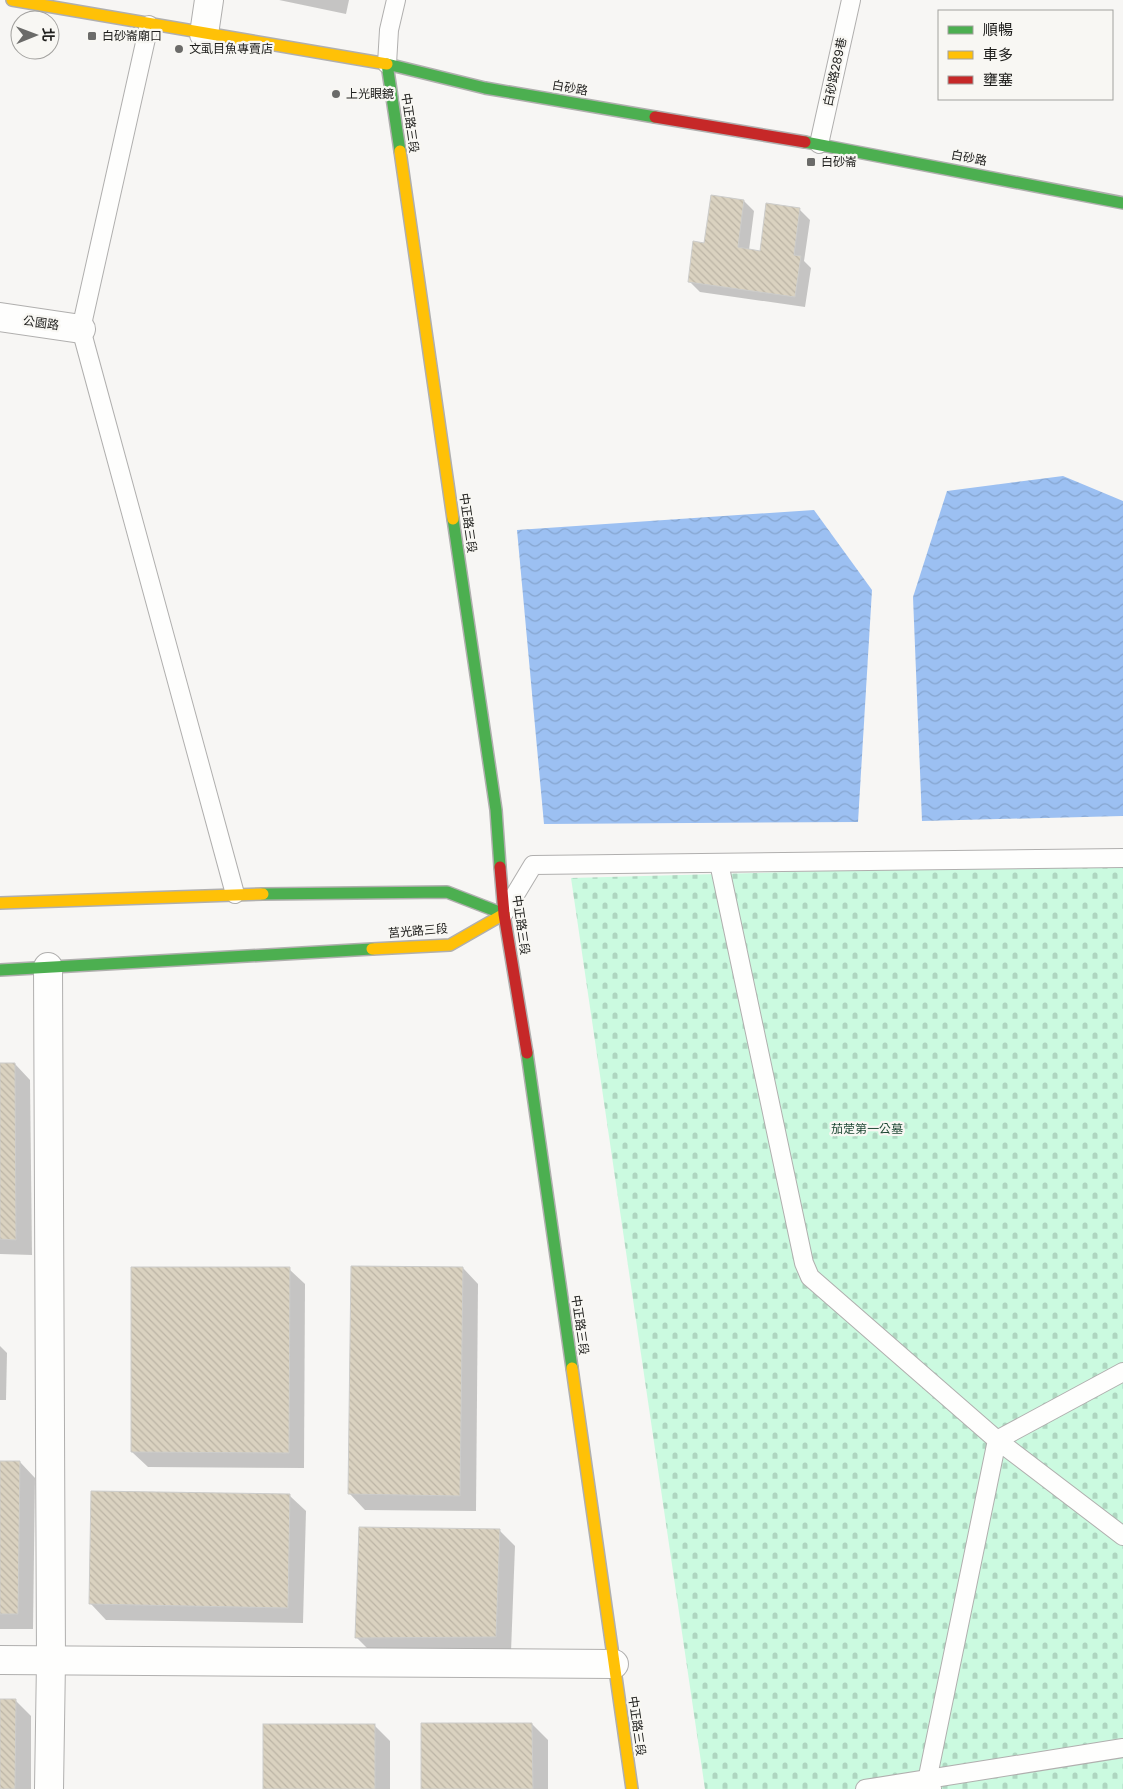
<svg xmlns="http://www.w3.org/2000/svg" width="1123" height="1789" font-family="Poppins,'Noto Sans TC',sans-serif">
  <defs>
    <pattern id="cemetery-stones" width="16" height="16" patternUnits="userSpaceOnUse" patternTransform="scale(1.25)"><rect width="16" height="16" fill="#cbfae0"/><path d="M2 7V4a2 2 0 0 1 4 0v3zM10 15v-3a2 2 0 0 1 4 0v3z" fill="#aed6c0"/></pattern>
    <pattern id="water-waves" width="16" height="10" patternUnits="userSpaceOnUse" patternTransform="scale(1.25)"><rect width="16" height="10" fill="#9cc0f2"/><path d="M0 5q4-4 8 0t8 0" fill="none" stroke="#86a5cf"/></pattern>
    <pattern id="building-back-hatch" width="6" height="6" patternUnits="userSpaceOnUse" patternTransform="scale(1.25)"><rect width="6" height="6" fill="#dad2c0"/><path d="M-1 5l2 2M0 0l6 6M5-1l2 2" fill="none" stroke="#bbb4a5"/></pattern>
  </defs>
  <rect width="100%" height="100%" fill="#f7f6f4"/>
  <!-- cemetery -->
  <polygon fill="url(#cemetery-stones)" points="1123,863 1123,1789 705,1789 571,878"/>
  <!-- water -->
  <g fill="url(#water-waves)">
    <polygon points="1063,476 1123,501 1123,816 922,821 913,597 947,491"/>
    <polygon points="814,510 872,590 858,822 544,824 517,530"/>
  </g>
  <!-- shadow -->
  <g fill="#0003">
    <polygon points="279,0 349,0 346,14"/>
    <polygon points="744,201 754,211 749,250 761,252 799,209 810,220 804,261 811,268 805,307 700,292 689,281 705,244"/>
    <polygon points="0,1064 15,1064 30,1080 32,1255 0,1254"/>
    <polygon points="463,1268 478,1284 476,1511 365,1510 350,1494"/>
    <polygon points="289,1269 305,1284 304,1468 148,1467 132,1452"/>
    <polygon points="0,1346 7,1353 6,1400 0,1400"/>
    <polygon points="0,1462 20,1462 35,1478 33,1629 0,1629"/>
    <polygon points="290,1496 306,1511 303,1623 106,1620 91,1604"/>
    <polygon points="499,1530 515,1546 511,1652 372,1653 356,1637"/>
    <polygon points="0,1700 16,1701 31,1716 31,1789 0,1789"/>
    <polygon points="532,1724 548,1740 548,1789 422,1789"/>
    <polygon points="374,1725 390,1741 390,1789 265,1789"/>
  </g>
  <!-- building -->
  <g fill="url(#building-back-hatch)" stroke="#ccccca">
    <polygon points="711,195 744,200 738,247 760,251 766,203 800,208 794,255 801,256 795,297 688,282 693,241 704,243"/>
    <polygon points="0,1063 15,1063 16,1240 0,1239"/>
    <polygon points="351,1266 463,1267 460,1496 348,1494"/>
    <polygon points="131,1267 290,1267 289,1453 131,1452"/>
    <polygon points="0,1461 20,1461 18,1614 0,1614"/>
    <polygon points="91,1491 290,1494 288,1608 89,1604"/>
    <polygon points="359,1527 500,1529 496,1637 355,1638"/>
    <polygon points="0,1699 16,1699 15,1789 0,1789"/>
    <polygon points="421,1723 532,1723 533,1789 421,1789"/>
    <rect x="263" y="1724" width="112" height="65"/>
  </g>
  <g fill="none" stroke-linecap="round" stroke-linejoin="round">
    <defs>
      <g id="lane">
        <polyline points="149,25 81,329 235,894"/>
        <polyline points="387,64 389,30 396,0"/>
        <polyline points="819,144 851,0"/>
        <polyline points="719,863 804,1263 810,1277 997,1440 1123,1536"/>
        <polyline points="504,913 533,865 1123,858"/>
        <polyline points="865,1789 1123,1748"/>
        <polyline points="932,1789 927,1781 997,1440 1123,1372"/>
      </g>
      <g id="street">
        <polyline points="204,34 209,0"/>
        <polyline points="0,317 81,329"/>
        <polyline points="48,967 51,1661 49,1789"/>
        <polyline points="0,1660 614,1664"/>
      </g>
      <g id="fast">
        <polyline points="805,142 1123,203"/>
        <polyline points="400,151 387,64 485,88 655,117"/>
        <polyline points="453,519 496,810 500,867"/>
        <polyline points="263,894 447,892 504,914"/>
        <polyline points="0,970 372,949"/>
        <polyline points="527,1053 572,1368"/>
      </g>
      <g id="slow">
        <polyline points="12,0 387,64"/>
        <polyline points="400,151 453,519"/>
        <polyline points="0,903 263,894"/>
        <polyline points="372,949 450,945 504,914"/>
        <polyline points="572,1368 632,1789"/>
      </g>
      <g id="jam">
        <polyline points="655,117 805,142"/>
        <polyline points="500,867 504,914 527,1053"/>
      </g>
    </defs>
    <!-- lane casing -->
    <use href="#lane" stroke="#b0afae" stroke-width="20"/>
    <!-- street casing -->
    <use href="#street" stroke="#b0afae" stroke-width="30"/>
    <!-- fast casing -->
    <use href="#fast" stroke="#b0afae" stroke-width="14"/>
    <!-- slow casing -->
    <use href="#slow" stroke="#b0afae" stroke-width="14"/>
    <!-- jam casing -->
    <use href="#jam" stroke="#b0afae" stroke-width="14"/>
    <!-- lane -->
    <use href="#lane" stroke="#fefefd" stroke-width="18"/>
    <!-- street -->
    <use href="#street" stroke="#fefefd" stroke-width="28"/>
    <!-- fast -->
    <use href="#fast" stroke="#4caf50" stroke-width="11"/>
    <!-- slow -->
    <use href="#slow" stroke="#ffc107" stroke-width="11"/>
    <!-- jam -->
    <use href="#jam" stroke="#c62828" stroke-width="11"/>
  </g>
  <!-- markers -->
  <g fill="#6b6b69" stroke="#f8f7f3" stroke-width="2">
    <rect x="87" y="31" width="10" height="10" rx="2.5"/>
    <circle cx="179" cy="49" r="5"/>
    <circle cx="336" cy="94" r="5"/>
    <rect x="806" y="157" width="10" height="10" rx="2.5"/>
  </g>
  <g text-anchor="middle" stroke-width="4.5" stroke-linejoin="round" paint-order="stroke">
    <!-- poi labels -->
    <g font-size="12" fill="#20201e" stroke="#f8f7f3" text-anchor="start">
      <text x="102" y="40">白砂崙廟口</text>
      <text x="189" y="53">文虱目魚專賣店</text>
      <text x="346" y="98">上光眼鏡</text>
      <text x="821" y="166">白砂崙</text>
    </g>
    <!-- street labels -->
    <g font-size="12" fill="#20201e" stroke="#f8f7f3">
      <text transform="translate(835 72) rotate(-78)" y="4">白砂路289巷</text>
      <text transform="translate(570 88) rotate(10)" y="4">白砂路</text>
      <text transform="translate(410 123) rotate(82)" y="4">中正路三段</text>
      <text transform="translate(969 158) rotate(11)" y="4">白砂路</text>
      <text transform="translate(41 323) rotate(8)" y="4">公園路</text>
      <text transform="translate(468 523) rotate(82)" y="4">中正路三段</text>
      <text transform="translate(521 925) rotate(82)" y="4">中正路三段</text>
      <text transform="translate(418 931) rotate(-5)" y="4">莒光路三段</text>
      <text transform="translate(580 1325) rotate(82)" y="4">中正路三段</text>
      <text transform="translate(637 1726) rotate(82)" y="4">中正路三段</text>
    </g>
    <!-- park labels -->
    <g font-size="12" fill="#1e4834" stroke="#f8f7f3">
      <text x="867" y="1133">茄萣第一公墓</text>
    </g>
  </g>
  <!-- legend -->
  <rect x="938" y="10" width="175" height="90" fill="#f8f7f3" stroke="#a2a19e"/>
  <rect x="948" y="26" width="25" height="8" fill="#4caf50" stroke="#a2a19e"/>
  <text x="983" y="35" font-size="15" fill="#20201e">順暢</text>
  <rect x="948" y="51" width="25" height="8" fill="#ffc107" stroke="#a2a19e"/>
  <text x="983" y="60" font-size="15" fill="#20201e">車多</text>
  <rect x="948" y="76" width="25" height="8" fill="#c62828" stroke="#a2a19e"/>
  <text x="983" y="85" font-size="15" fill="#20201e">壅塞</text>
  <!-- north arrow -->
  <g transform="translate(35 35) rotate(89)"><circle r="24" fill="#f8f7f3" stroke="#a2a19e"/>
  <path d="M0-4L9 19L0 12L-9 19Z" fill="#6b6b69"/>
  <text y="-8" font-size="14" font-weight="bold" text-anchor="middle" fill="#20201e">北</text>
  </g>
</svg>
